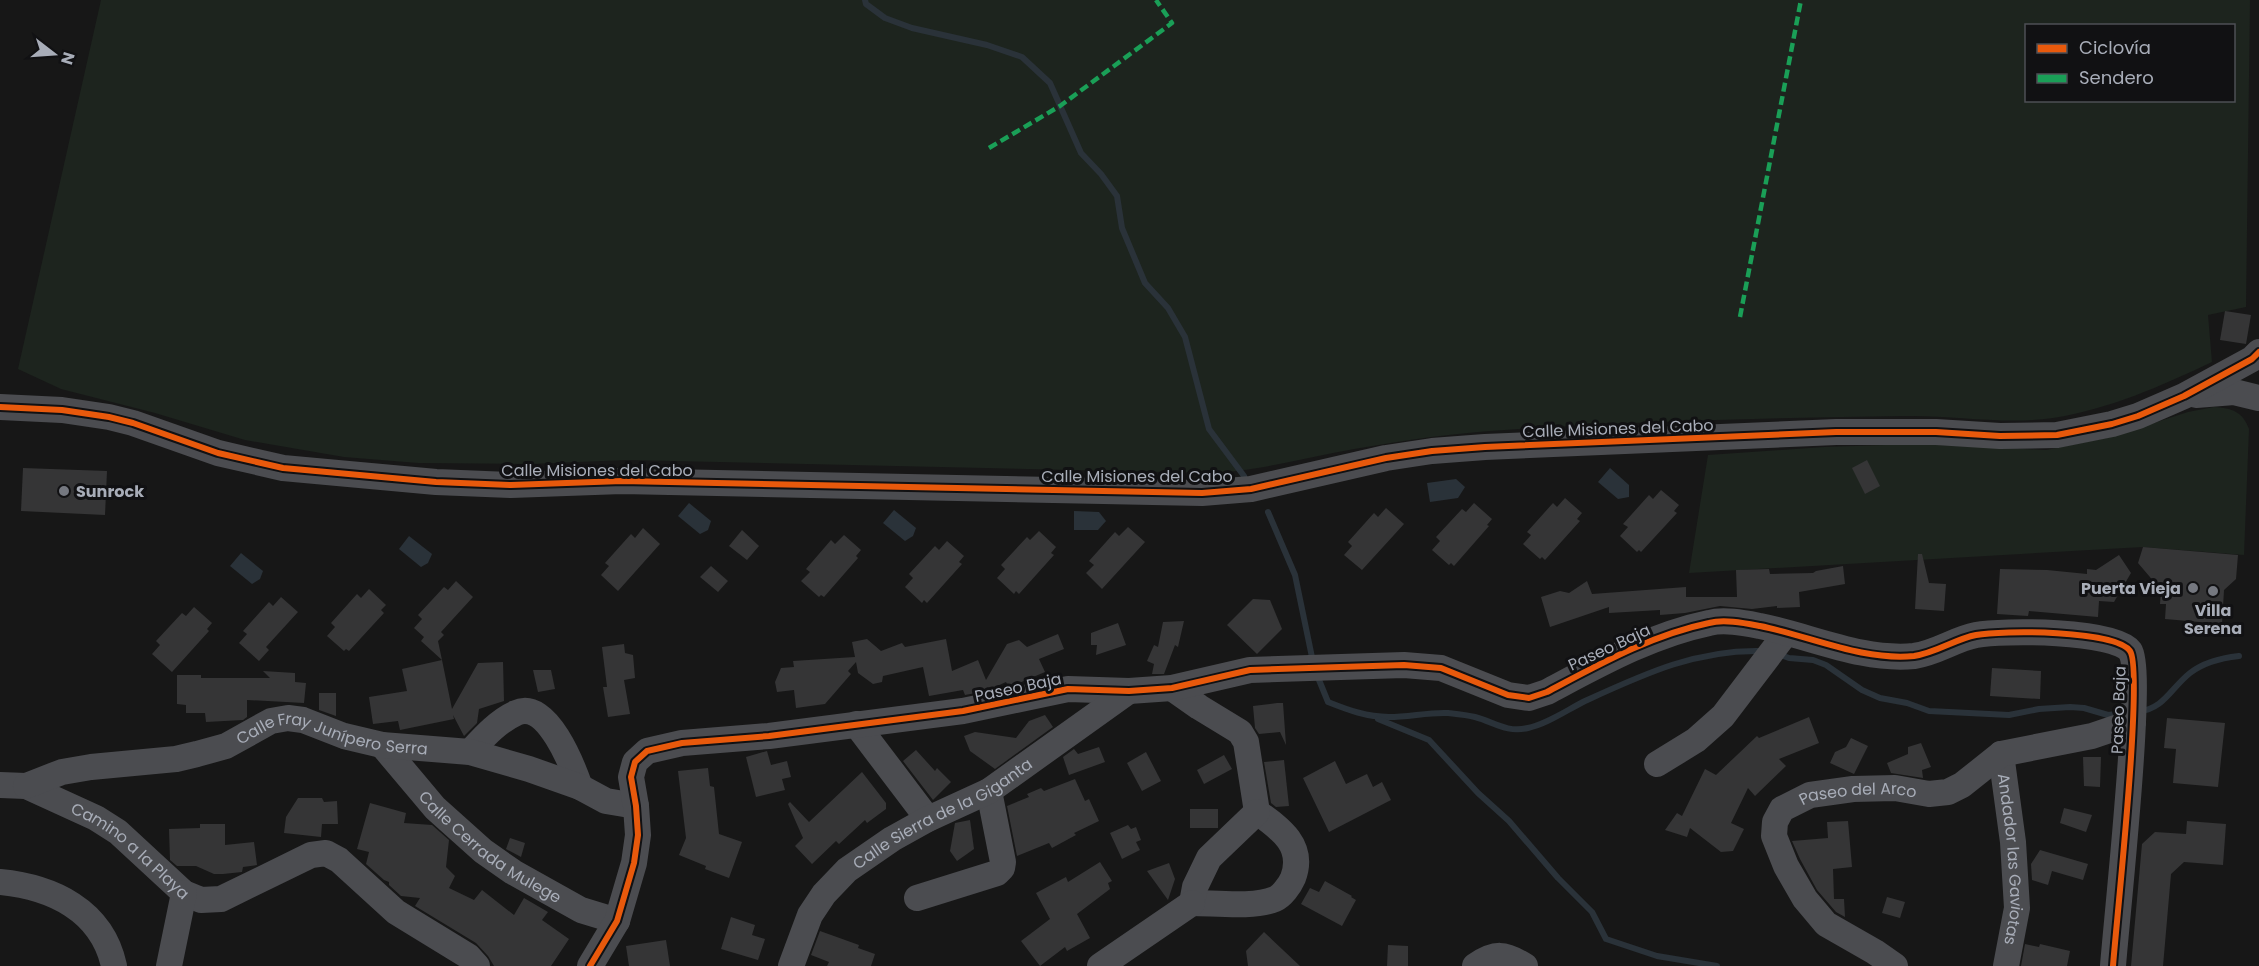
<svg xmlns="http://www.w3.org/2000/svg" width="2259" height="966" font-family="Poppins,sans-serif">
  <rect width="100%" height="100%" fill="#171717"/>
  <!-- green -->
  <g fill="#1d241e" fill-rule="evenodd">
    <path d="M101 0H2250L2246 307 2208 315 2212 362C2161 386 2110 409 2053 418 2004 425 1954 415 1905 416 1767 418 1628 421 1490 431 1437 435 1386 443 1333 453 1291 461 1251 472 1207 473L627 460 530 464 418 463 344 457 245 440 155 413 61 389 18 369ZM2026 26H2234V100H2026Z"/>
    <path d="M2214 407C2232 408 2243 412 2249 429L2244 555 2143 547 1689 573 1708 455 1824 447 1885 445H1939L2046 450 2107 438 2188 412Z"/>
  </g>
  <!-- water -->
  <g fill="#2a3239">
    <polygon points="1610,468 1629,485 1629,497 1618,499 1598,482"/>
    <polygon points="1456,479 1465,487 1458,498 1430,502 1427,483"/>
    <polygon points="689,503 711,521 708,530 700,534 678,516"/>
    <polygon points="894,510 916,528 913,536 905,541 883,523"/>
    <polygon points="1074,511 1099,512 1106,521 1098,530 1074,530"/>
    <polygon points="409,536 432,554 428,563 421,567 399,549"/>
    <polygon points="241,553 263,571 260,579 252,584 230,566"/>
  </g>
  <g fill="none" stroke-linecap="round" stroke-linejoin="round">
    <!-- stream -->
    <g stroke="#2a3239" stroke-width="6">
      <polyline points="865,0 866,4 885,18 912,28 987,45 1022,57 1050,83 1081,153 1101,174 1117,196 1122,228 1145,283 1168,308 1185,337 1209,429 1244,476"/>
      <polyline points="1268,512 1295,575 1313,662"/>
      <polyline points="1778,654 1789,658 1813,660 1826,665 1862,690 1880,698 1907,703 1929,711 2009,715 2039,709 2070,707 2084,708 2108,715 2125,713"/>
      <path d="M1317 675 1328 702C1348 710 1367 717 1389 717 1409 717 1429 712 1448 713 1457 714 1467 715 1475 717 1494 722 1506 733 1528 728 1547 724 1567 710 1585 701 1644 674 1697 649 1763 651"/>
      <path d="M2138 712C2165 708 2170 689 2190 673 2204 662 2221 658 2239 656"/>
      <polyline points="1378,719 1429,740 1478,793 1509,821 1558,878 1592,912 1606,939 1657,956 1717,966"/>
    </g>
  </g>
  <!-- building -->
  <g fill="#353536">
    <polygon points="2225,311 2251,315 2246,344 2220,340"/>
    <polygon points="1867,460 1880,486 1865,494 1852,468"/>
    <polygon points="23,468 107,471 105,515 21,511"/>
    <polygon points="1661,490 1679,505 1674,511 1677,513 1641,552 1639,550 1637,552 1620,536 1628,527 1623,524 1649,495 1653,499"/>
    <polygon points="1565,498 1582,513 1577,519 1580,521 1545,560 1542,557 1540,559 1523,544 1531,535 1527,532 1553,503 1557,507"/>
    <polygon points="1474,503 1492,519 1487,525 1489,526 1454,566 1451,563 1449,565 1432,550 1440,541 1436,537 1462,509 1466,512"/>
    <polygon points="1386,508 1404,524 1362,570 1344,555 1352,546 1348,542 1374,513 1378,517"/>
    <polygon points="1128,527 1145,542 1102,589 1086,573 1094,565 1089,561 1115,532 1119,536"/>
    <polygon points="643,528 660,544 618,591 601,575 609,566 605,563 631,534 635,538"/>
    <polygon points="742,530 759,546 747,560 729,546"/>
    <polygon points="1039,531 1056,547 1051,553 1054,555 1019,594 1016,591 1014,594 997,578 1005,569 1001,565 1027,537 1030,540"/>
    <polygon points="844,535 861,550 856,556 858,558 824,597 821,595 819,597 801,581 810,572 806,569 831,540 835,544"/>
    <polygon points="947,541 964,556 959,562 962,564 927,603 924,600 922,603 905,587 913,578 909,574 935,546 939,550"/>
    <polygon points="2143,547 2238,555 2236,579 2224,590 2222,624 2165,619 2166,604 2160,604 2161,590 2138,563"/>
    <polygon points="1918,554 1922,554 1929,583 1946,584 1944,611 1915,609"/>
    <polygon points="2119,555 2131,573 2114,602 2099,601 2098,617 2029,611 2028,616 1997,614 2000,569 2047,570 2087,574 2087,569 2096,570"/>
    <polygon points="711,566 728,581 718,592 700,577"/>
    <polygon points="1843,566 1845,584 1799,592 1800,607 1777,608 1777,606 1752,609 1720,606 1685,613 1660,615 1660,610 1609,613 1609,607 1550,627 1541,597 1560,591 1569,593 1587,581 1592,594 1686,587 1686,597 1737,597 1736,570 1769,569 1770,574 1813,573 1816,571"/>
    <polygon points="456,581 473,597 441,632 444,635 438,641 442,660 421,641 424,637 414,628 422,619 418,615 444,587 448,590"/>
    <polygon points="369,589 386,605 381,610 384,613 349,651 346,649 344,651 327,636 335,627 331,623 357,594 361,598"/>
    <polygon points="281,597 298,612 266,647 269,650 259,661 239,643 247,634 243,631 269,602 273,606"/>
    <polygon points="1253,599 1270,600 1282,629 1257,654 1227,625"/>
    <polygon points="194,607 212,623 207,629 209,631 172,672 152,654 160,645 156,641 182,613 186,616"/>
    <polygon points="1184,621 1178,647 1175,645 1164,674 1152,674 1154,664 1147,661 1154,645 1158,647 1163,622"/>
    <polygon points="1118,623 1126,645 1096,655 1097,645 1091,645 1091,633"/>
    <polygon points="1058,634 1064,649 1039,659 1045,672 1014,685 1008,686 1006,682 986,691 965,695 963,690 929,696 923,667 883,676 882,682 873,684 858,673 856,662 848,671 851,674 825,704 796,708 794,690 777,692 775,682 781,668 794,667 793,661 855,657 852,642 867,639 881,651 902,643 905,647 946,639 952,671 978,660 986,680 1007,644 1019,640 1027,647"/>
    <polygon points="624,644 625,653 633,655 635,678 624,680 630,714 608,717 603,687 607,687 602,647"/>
    <polygon points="442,660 452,709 478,663 503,662 504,701 479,709 477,723 464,736 453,715 454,719 400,730 398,721 373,724 369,697 407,691 402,669"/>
    <polygon points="1992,668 2041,671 2040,699 1990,696"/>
    <polygon points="533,670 551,670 555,689 538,692"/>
    <polygon points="263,671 295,673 295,682 306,683 304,703 247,700 247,717 243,720 206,722 205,713 186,713 186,705 177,704 177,675 201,675 201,678 270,678"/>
    <polygon points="319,693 336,693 336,716 319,710"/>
    <polygon points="1277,703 1283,703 1286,745 1280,732 1259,734 1255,728 1253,706"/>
    <polygon points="1045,715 1053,727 995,769 970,751 964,736 975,732 1016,738 1029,721"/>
    <polygon points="1809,717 1819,743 1779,759 1786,766 1755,796 1748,788 1731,823 1744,829 1733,851 1721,852 1690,828 1687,837 1665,830 1677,813 1682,816 1705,769 1716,775 1757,736 1759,738"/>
    <polygon points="2167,718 2225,723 2218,787 2173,783 2176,749 2164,748"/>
    <polygon points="1851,738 1868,746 1854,774 1830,763 1835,752 1846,747"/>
    <polygon points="1921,743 1931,767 1922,770 1923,778 1891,773 1887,763 1908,754 1908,747"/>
    <polygon points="1099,747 1105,762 1069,775 1063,757 1074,749 1078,754"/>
    <polygon points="916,750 935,771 937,768 951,782 933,800 903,761"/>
    <polygon points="767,751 771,765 787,761 791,777 782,779 785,790 756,797 746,757"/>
    <polygon points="1146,752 1161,781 1142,791 1127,763"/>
    <polygon points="1224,755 1232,769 1204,784 1197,770"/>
    <polygon points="2083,757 2101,757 2100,787 2084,786"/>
    <polygon points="1284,760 1289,806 1276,807 1271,803 1264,762"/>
    <polygon points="1335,761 1346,784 1367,774 1373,787 1382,782 1391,800 1329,832 1303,778"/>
    <polygon points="708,768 710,786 714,787 719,834 742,842 729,878 705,869 706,866 679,855 686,838 678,771"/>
    <polygon points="862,772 886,803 886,809 867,823 865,820 839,844 836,841 812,864 795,846 803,838 788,804 790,802 809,822"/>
    <polygon points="1075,779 1085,801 1089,799 1099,821 1074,833 1076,835 1052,848 1049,843 1017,856 1007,806 1029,797 1027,794 1041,788 1044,791"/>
    <polygon points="298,798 322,798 324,802 337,801 338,824 322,824 321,837 284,833 286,817"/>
    <polygon points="370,803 406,813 404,823 432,825 449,840 446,867 455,876 449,888 474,900 482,890 514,915 524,898 548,912 542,920 569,939 551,966 494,966 488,956 476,943 415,906 420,898 401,896 389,885 389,882 384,880 366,864 369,852 357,849"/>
    <polygon points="2064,808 2092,815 2086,832 2060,823"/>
    <rect x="1190" y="809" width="28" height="19"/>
    <polygon points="970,820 974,849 957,861 950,851 955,823"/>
    <polygon points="1848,821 1852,867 1833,869 1834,899 1844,899 1845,917 1836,912 1817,890 1800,859 1792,841 1828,838 1827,822"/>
    <polygon points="2187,821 2226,824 2223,865 2184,862 2171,874 2163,966 2131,966 2142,844 2155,832 2186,834"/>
    <polygon points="200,824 225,824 225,845 254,842 257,865 243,867 242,872 223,874 214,874 196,866 177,866 170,860 169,829 200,828"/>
    <polygon points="1128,825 1131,829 1136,827 1141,840 1136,842 1140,850 1122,859 1110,833"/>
    <polygon points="510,838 525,843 521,857 506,849"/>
    <polygon points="2040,850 2088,864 2083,880 2052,871 2048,885 2032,880 2031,864"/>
    <polygon points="1100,862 1112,881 1108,883 1110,889 1077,914 1090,938 1067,951 1065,947 1040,966 1021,941 1050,919 1036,893 1066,877 1068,882"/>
    <polygon points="1169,863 1175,879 1168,900 1147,871"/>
    <polygon points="1325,881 1352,896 1351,897 1356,900 1342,926 1301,904 1310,888 1319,892"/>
    <polygon points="1887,897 1905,902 1900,918 1882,913"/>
    <polygon points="731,917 755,925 752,935 765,939 758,960 721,949"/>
    <polygon points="820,931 859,945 858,948 875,954 871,966 827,966 829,962 811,955"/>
    <polygon points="1264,932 1300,966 1248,966 1246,951"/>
    <polygon points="666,940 670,966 629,966 626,946"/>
    <polygon points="2025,944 2039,947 2040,944 2070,951 2067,966 2021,966"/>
    <polygon points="1388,945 1408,946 1408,966 1387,966"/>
  </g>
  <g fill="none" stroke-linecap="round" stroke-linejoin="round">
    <!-- minor -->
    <g stroke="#4b4c50" stroke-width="26">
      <polyline points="2196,395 2234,392 2259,398"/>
      <polyline points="0,407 62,410 109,417 133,423 218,453 283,468 436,482 511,485 622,481 1202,493 1251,489 1386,458 1432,451 1485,447 1836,432 1936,432 2000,436 2057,435 2112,424 2138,416 2184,396 2252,359 2259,352"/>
      <path d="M1172 688 1199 707 1240 732 1246 742 1257 812C1281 829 1305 846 1293 878 1290 885 1282 896 1275 899 1255 908 1214 903 1192 903"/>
      <polyline points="856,724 928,819"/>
      <path id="s1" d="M382 745 435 808 483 851 513 872 581 910 617 921"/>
      <path d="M470 752C483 738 498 721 516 713 547 698 573 767 580 787"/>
      <path id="s2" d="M2001 754 2013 842 2017 908 2006 966"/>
      <polyline points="1657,764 1696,740 1723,716 1786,633"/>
      <path id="s3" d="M0 785 26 786 96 818 118 832 184 893 201 900 221 899 311 855 326 853 339 860 396 912 468 956 477 966"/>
      <path id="s4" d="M26 786 62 772 91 767 176 759 197 754 226 746 271 721 288 718 303 720 344 736 382 745 470 752 529 769 580 787 606 801 636 806"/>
      <path d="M0 882C52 887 102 910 114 966"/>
      <polyline points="917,898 997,873 1002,868 1003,862 989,791"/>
      <polyline points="1192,903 1195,887 1209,858 1257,812"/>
      <polyline points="169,966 184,893"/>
      <path d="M590 966 617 921 634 863 638 835 636 806 631 777 635 762 647 751 682 743 769 736 963 711 1068 689 1129 691 1172 688 1250 670 1404 665 1441 668 1508 695 1529 698 1547 692C1598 665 1651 635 1709 623 1724 619 1744 623 1760 626 1810 636 1862 661 1914 656 1936 653 1955 639 1976 635 2002 630 2115 630 2130 651 2144 671 2116 924 2113 966"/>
      <path id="s5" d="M791 966 810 915 824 894 847 870 892 839 928 819 989 791 1129 691"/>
      <polyline points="1100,966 1192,903"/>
      <path d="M1475 966C1495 952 1505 953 1525 966"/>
      <path id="s6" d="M1895 966 1875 952 1826 924 1805 899 1786 866 1774 836 1775 822 1782 809 1810 795 1853 789 1895 788 1929 794 1948 792 1962 785 2001 754 2092 736 2133 722"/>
    </g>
    <!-- quiet -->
    <g stroke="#1a9f57" stroke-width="4.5" stroke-dasharray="9 4.5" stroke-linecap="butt">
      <polyline points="989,148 1060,106 1172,23 1156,0"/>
      <polyline points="1740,317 1801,0"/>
    </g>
    <defs>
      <g id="cycleway">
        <polyline points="0,407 62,410 109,417 133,423 218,453 283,468 436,482 511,485 622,481 1202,493 1251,489 1386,458 1432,451 1485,447 1836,432 1936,432 2000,436 2057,435 2112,424 2138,416 2184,396 2252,359 2259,352"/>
        <path d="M590 966 617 921 634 863 638 835 636 806 631 777 635 762 647 751 682 743 769 736 963 711 1068 689 1129 691 1172 688 1250 670 1404 665 1441 668 1508 695 1529 698 1547 692C1598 665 1651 635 1709 623 1724 619 1744 623 1760 626 1810 636 1862 661 1914 656 1936 653 1955 639 1976 635 2002 630 2115 630 2130 651 2144 671 2116 924 2113 966"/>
      </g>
    </defs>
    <!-- cycleway casing -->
    <use href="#cycleway" stroke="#111113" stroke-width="10"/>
    <!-- cycleway -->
    <use href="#cycleway" stroke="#e8590c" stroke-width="6"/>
  </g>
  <!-- markers -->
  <g fill="#757880" stroke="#111113" stroke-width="2">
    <circle cx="64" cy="491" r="6"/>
    <circle cx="2193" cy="588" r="6"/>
    <circle cx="2213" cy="591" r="6"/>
  </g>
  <g text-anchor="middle" stroke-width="6" stroke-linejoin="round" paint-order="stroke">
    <!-- street labels -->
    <g font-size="16" fill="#a8adb8" stroke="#111113">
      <text transform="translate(1618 428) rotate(-2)" y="6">Calle Misiones del Cabo</text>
      <text x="597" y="476">Calle Misiones del Cabo</text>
      <text x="1137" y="482">Calle Misiones del Cabo</text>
      <text transform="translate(1609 647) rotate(-25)" y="6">Paseo Baja</text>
      <text transform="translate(1018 687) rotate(-12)" y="6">Paseo Baja</text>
      <text transform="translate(2118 710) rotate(-88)" y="6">Paseo Baja</text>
      <text dy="6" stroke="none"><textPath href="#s4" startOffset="318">Calle Fray Junípero Serra</textPath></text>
      <text dy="6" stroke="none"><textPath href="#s6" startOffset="292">Paseo del Arco</textPath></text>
      <text dy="6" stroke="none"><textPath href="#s5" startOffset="224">Calle Sierra de la Giganta</textPath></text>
      <text dy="6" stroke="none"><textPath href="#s1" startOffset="150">Calle Cerrada Mulege</textPath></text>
      <text dy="6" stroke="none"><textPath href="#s3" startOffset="150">Camino a la Playa</textPath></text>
      <text dy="6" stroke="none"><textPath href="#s2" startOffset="106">Andador las Gaviotas</textPath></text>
    </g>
    <!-- poi labels -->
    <g font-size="16" font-weight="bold" fill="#a8adb8" stroke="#111113" text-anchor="start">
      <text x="76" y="497">Sunrock</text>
      <text x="2181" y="594" text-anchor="end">Puerta Vieja</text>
      <text x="2213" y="616" text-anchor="middle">Villa<tspan x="2213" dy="18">Serena</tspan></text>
    </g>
  </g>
  <!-- legend -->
  <rect x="2025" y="24" width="210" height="78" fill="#111113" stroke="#4d4f55" stroke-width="1.5"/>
  <rect x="2037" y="44" width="30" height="9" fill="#e8590c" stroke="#4d4f55" stroke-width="1.5"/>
  <text x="2079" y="54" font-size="18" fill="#a8adb8">Ciclovía</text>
  <rect x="2037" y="74" width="30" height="9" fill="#1a9f57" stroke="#4d4f55" stroke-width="1.5"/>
  <text x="2079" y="84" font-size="18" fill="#a8adb8">Sendero</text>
  <!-- north arrow -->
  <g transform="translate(54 54) rotate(107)" stroke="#111113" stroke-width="4.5" paint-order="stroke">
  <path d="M0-4.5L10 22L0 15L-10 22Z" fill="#a8adb8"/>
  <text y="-9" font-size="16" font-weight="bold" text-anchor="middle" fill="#a8adb8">N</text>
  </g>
</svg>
